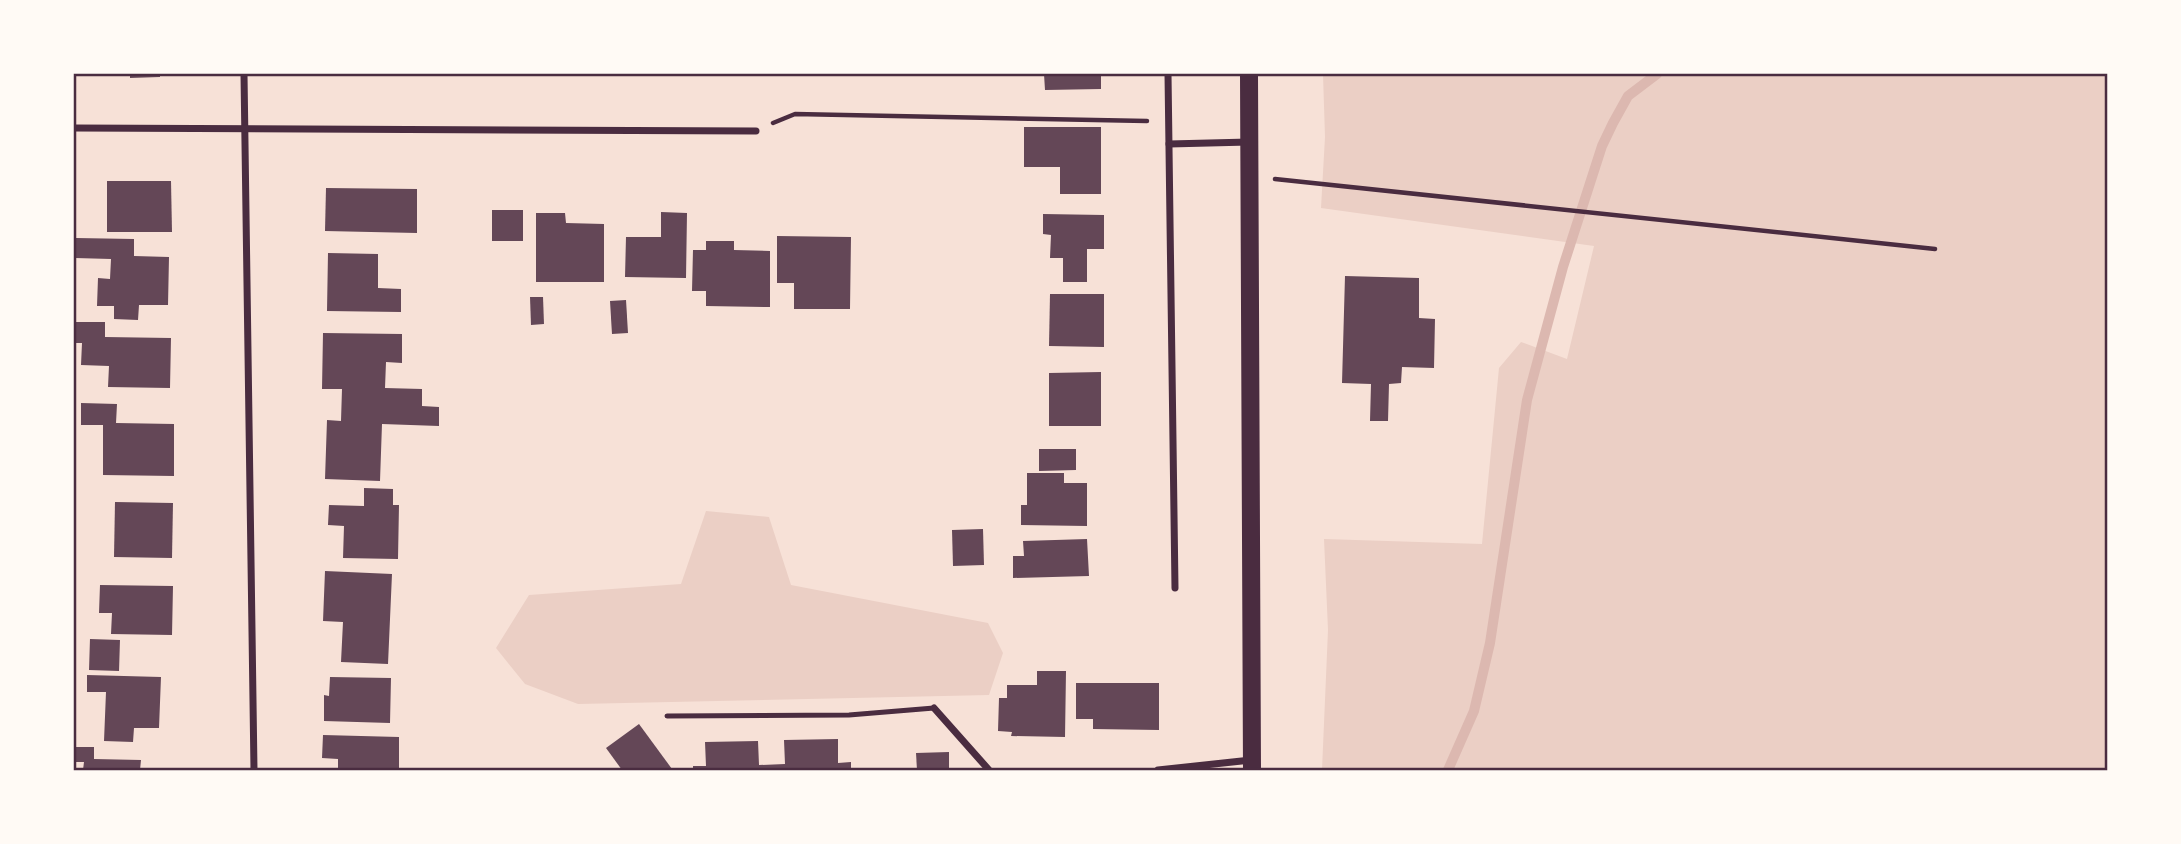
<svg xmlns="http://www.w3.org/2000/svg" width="2181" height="844" font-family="Karla,sans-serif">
  <rect width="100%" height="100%" fill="#f7e1d7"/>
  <!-- green -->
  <g fill="#ebcfc5">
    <polygon points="1323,74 2107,74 2107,770 1322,770 1328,630 1324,539 1482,544 1499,368 1521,342 1567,359 1594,246 1321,208 1325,137"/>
    <polygon points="706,511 769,517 791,585 988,623 1003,653 989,695 578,704 525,684 496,648 529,595 681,584"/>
  </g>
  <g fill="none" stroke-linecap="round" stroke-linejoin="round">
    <!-- stream -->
    <polyline stroke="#dcb8b0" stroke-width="10" points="1448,770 1474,711 1490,643 1527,400 1563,267 1602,146 1613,123 1628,96 1657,74"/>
  </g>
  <!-- building -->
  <g fill="#644757">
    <polygon points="130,74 160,74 160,77 130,78"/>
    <polygon points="1044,74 1101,74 1101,89 1045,90"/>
    <polygon points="1024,127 1101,127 1101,194 1060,194 1060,167 1024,167"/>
    <polygon points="107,181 171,181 172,232 107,232"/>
    <polygon points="326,188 417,189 417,233 325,231"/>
    <rect x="492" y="210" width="31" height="31"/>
    <polygon points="661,212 687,213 686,278 625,277 626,237 661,237"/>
    <polygon points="536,213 565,213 566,223 604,224 604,282 536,282"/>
    <polygon points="1043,214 1104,215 1104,249 1087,249 1087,282 1063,282 1063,258 1050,258 1051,235 1043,234"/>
    <polygon points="777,236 851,237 850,309 794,309 794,283 777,283"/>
    <polygon points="76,238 134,239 134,256 169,257 168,305 139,305 138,320 114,319 114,306 97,306 98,278 110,279 111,259 75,258"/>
    <polygon points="706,241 734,241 734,250 770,251 770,307 706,306 706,291 692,291 693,250 706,250"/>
    <polygon points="328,253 378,254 378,288 401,289 401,312 327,311"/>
    <polygon points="1345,276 1419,278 1419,318 1435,319 1434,368 1402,367 1401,383 1389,384 1388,421 1370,421 1371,384 1342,383"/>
    <polygon points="1050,294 1104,294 1104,347 1049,346"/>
    <polygon points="530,297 543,297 544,324 531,325"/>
    <polygon points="626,300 628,333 612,334 610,301"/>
    <polygon points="74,322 105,322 105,337 171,338 170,388 108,387 109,366 81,365 82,343 74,343"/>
    <polygon points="323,333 402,334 402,363 386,362 385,388 422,389 422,406 439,407 439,426 382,424 380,481 325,479 327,420 341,421 342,389 322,389"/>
    <polygon points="1101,372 1101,426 1049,426 1049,373"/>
    <polygon points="81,403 117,404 116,423 174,424 174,476 103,475 103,425 81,425"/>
    <polygon points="1039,449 1076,449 1076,470 1039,471"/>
    <polygon points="1027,473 1064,473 1064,483 1087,483 1087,526 1021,525 1021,505 1027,505"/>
    <polygon points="364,488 393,489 393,505 399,505 398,559 343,558 344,526 328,525 329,505 364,506"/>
    <polygon points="115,502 173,503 172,558 114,557"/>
    <polygon points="983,529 984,565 953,566 952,530"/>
    <polygon points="1087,539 1089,576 1013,578 1013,556 1024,556 1023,541"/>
    <polygon points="325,571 392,574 388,664 341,662 343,622 323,621"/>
    <polygon points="100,585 173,586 172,635 111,634 112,613 99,613"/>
    <polygon points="90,639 120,640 119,671 89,670"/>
    <polygon points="1037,671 1066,671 1065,737 1011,736 1012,732 998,731 999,698 1007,698 1007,685 1037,685"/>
    <polygon points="87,675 161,677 159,728 134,728 133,742 104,741 106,692 87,692"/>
    <polygon points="330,677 391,678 390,723 324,721 324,695 329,696"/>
    <polygon points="1076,683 1159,683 1159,730 1093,729 1093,719 1076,719"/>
    <polygon points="639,724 672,769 622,770 606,748"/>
    <polygon points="323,735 399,737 399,770 338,770 338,759 322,758"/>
    <polygon points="838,739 838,763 851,762 851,770 693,770 693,766 706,766 705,742 758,741 759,765 785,764 784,740"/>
    <polygon points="74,747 94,747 94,759 141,760 140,770 83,770 84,762 74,762"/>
    <polygon points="949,752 949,770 917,770 916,753"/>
  </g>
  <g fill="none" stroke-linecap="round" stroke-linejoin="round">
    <!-- path -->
    <g stroke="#4a2c40" stroke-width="4.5">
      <polyline points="773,123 795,114 1147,121"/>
      <polyline points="1275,179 1935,249"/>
    </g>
    <!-- service -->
    <polyline stroke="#4a2c40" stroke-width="5" points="667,716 849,715 934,708"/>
    <!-- minor -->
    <g stroke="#4a2c40" stroke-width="7">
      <polyline points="244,74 254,770"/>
      <polyline points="1168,74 1175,588"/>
      <polyline points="74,128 756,131"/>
      <polyline points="1169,144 1249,142"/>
      <polyline points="934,708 989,770"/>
      <polyline points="1158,770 1251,760"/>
    </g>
    <!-- primary -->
    <polyline stroke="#4a2c40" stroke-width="18" points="1249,74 1252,770"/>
  </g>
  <!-- border -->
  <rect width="2181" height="844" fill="none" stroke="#fffaf5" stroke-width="150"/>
  <rect x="75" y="75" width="2031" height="694" fill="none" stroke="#4a2c40" stroke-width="2.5"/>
</svg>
